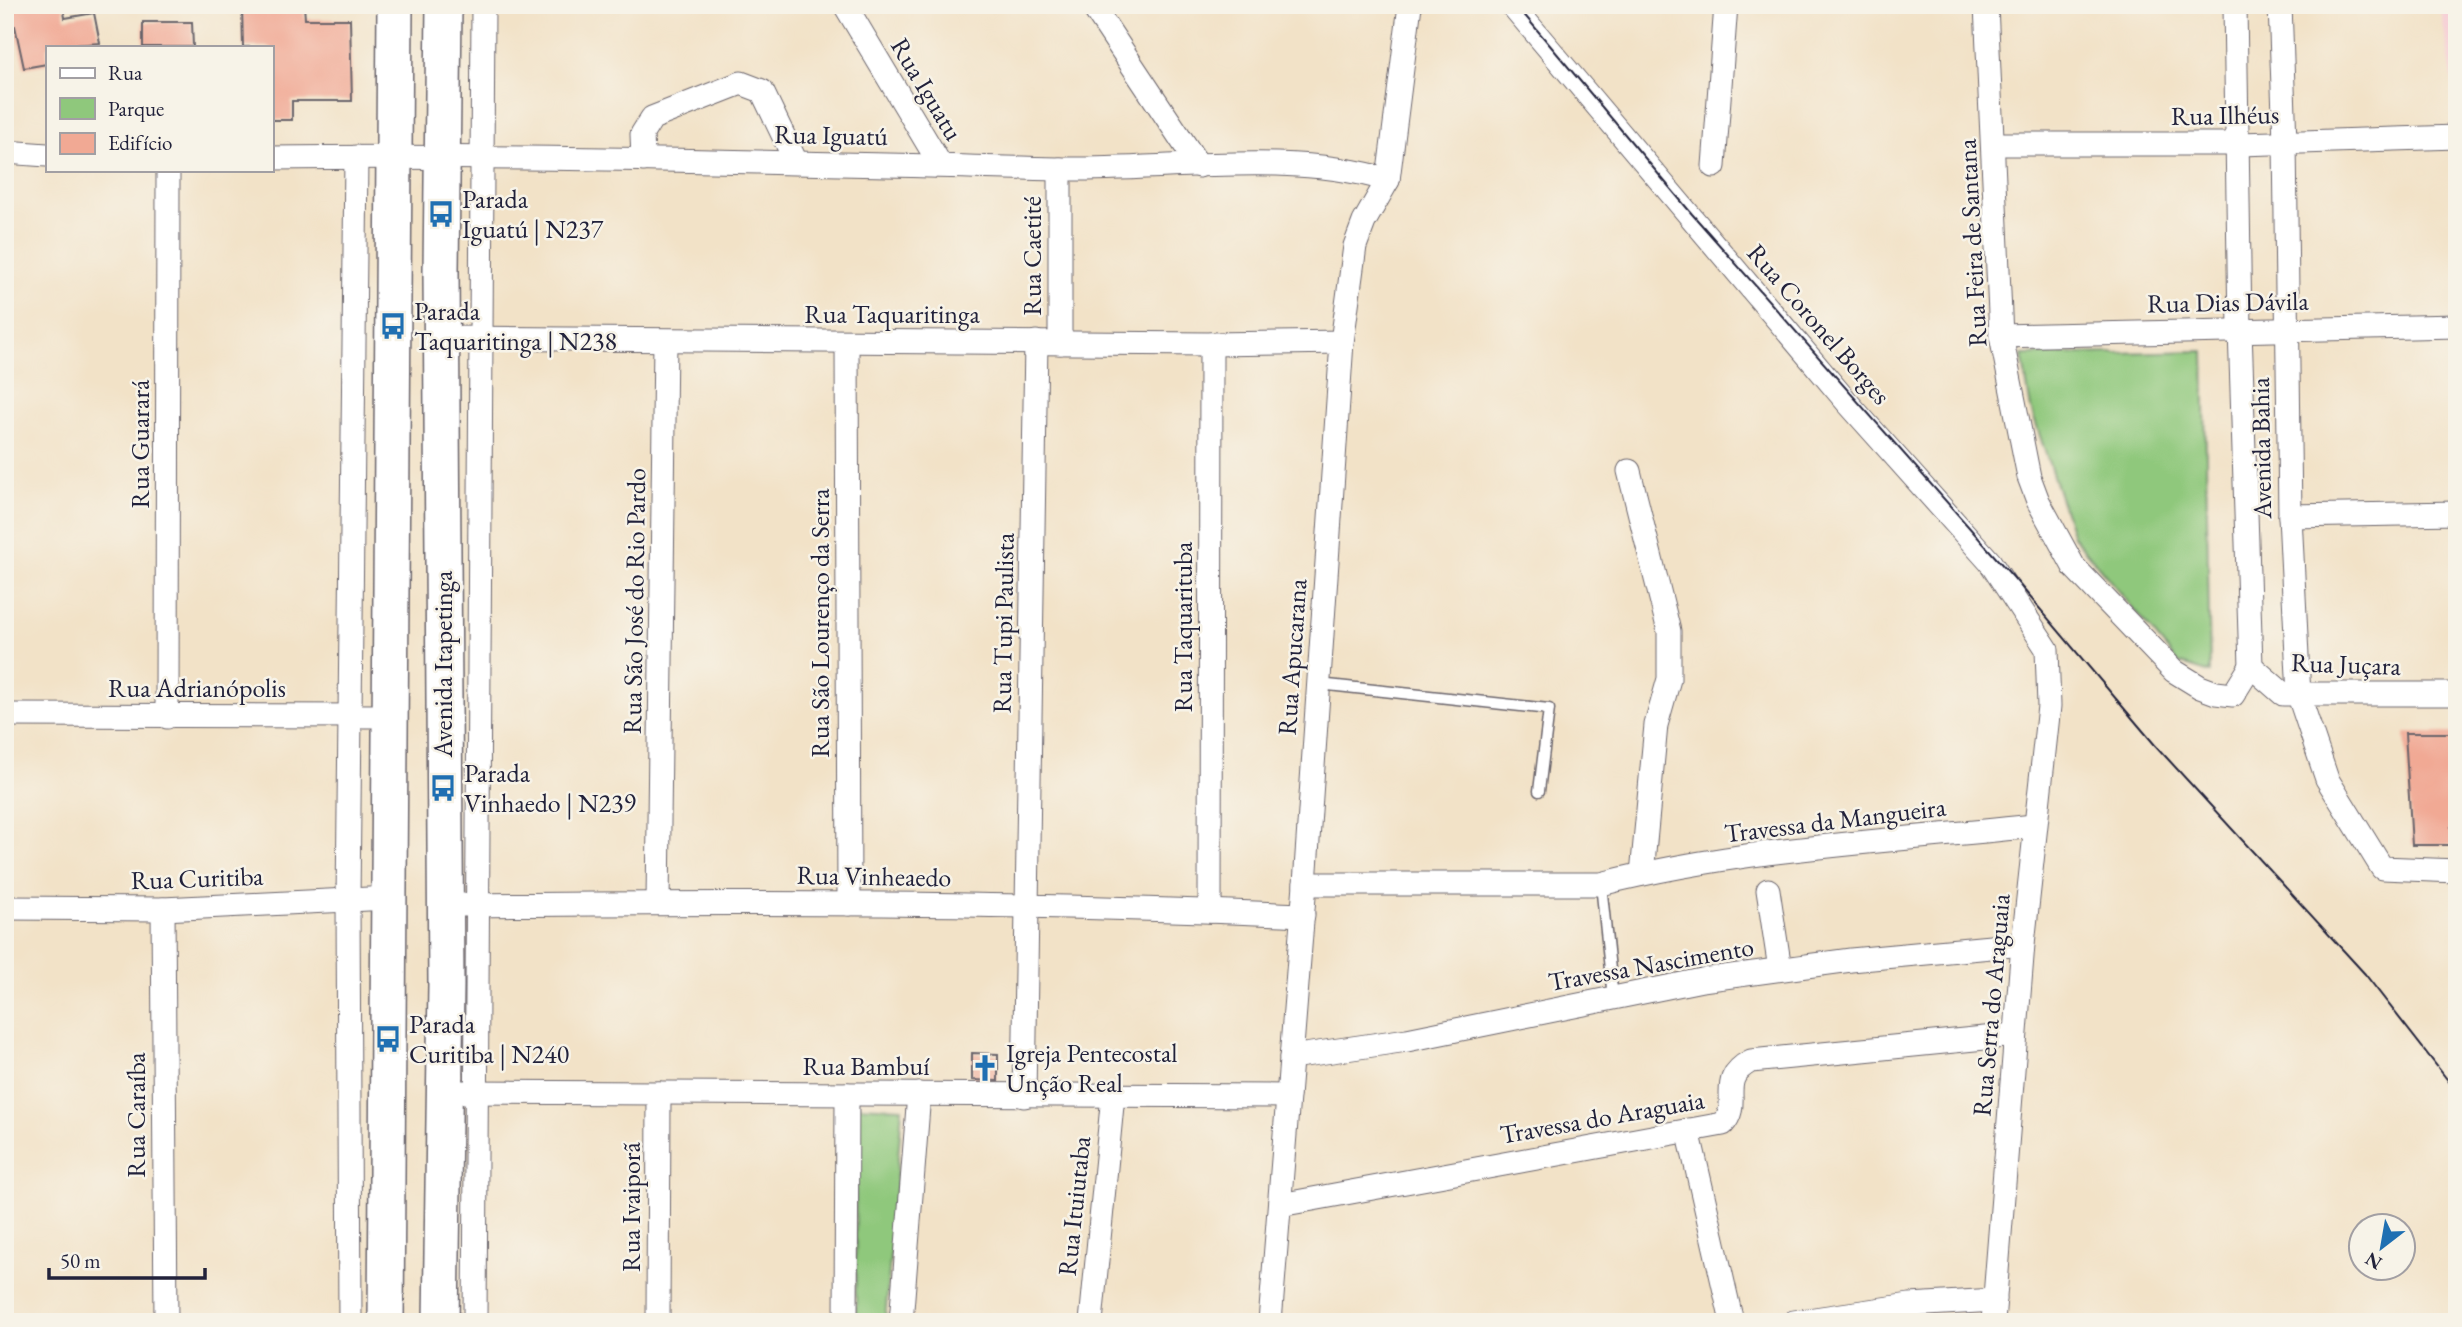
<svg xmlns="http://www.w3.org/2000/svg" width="2462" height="1327" font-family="'EB Garamond',serif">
  <rect width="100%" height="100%" fill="#f7f3e8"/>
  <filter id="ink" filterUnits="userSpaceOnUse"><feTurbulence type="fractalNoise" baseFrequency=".0143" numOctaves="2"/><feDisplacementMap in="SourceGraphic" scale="14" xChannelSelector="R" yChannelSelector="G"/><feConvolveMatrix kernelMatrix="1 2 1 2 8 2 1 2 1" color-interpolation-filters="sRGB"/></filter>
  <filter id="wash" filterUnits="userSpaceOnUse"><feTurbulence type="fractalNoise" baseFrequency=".00686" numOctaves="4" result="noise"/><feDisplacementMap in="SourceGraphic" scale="28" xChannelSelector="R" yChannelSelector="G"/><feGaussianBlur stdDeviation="1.57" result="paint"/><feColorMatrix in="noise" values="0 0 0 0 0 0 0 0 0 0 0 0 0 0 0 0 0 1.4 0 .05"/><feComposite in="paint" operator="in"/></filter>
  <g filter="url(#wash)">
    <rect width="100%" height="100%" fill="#f2e2c7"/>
    <!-- built -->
    <polygon fill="#f6cfd6" points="2440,5 2457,5 2457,107"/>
    <!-- park -->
    <g fill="#8fc87c" stroke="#58755c" stroke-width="2">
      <polygon points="2204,351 2210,673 2178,663 2073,536 2031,409 2022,355"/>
      <polygon points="855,1106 902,1108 885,1322 856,1322"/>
    </g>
    <g id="blocks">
      <!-- building -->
      <g fill="#f1a994">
        <polygon points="5,5 63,5 65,18 94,13 100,43 47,47 47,64 24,68 15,26 5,27"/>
        <polygon points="242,5 304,5 305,19 350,19 352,101 292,101 292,120 271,120 271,47 243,47"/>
        <polygon points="143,22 192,22 193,47 143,47"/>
        <polygon points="2405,733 2456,733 2457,827 2451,827 2453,845 2412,845"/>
        <polygon points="972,1053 998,1054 998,1081 972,1080"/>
      </g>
    </g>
  </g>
  <g filter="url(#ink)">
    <use href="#blocks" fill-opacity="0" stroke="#6b656c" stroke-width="2"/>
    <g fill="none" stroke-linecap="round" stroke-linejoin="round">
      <defs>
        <g id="service">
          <polyline points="1319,684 1549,709 1539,791"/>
          <polyline points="1601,884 1613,998"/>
        </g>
        <g id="minor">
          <polyline points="845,5 940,164"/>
          <polyline points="1092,5 1199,166"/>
          <polyline points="1512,5 1847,402 1990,562 2047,649 2049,706 2023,944 1993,1322"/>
          <polyline points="1986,5 2001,336 2029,477 2038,501 2074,567 2174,671 2200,687 2216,693 2233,695 2251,666"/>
          <polyline points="2235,5 2240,329 2251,666"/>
          <polyline points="2280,5 2285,142 2290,516 2299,696 2327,779 2382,868 2457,871"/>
          <polyline points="1995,144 2240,144 2457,137"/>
          <polyline points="5,152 47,155"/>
          <path d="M271 158C533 155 796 163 1058 169 1162 171 1289 150 1388 180"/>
          <polyline points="643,160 642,134 652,118 741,83 762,91 796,162"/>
          <polyline points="1714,166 1726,5"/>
          <polyline points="2001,336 2457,326"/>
          <polyline points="441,338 1211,344 1342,342"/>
          <polyline points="847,342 849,904"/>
          <polyline points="1060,343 1060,169"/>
          <polyline points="1629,471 1669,631 1669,679 1656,725 1642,874"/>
          <polyline points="2290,516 2457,513"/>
          <polyline points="2251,666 2283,694 2457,694"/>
          <polyline points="5,715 390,716"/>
          <polyline points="167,717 168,170"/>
          <path d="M1305 884H1601C1742 848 1891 841 2035 826"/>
          <polyline points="1768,890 1780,969"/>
          <polyline points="658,903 665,341"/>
          <path d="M462 905C742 902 1022 902 1303 915"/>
          <polyline points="5,908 163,909 389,898"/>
          <polyline points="163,909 166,1322"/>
          <polyline points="1210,911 1211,344"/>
          <polyline points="1291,1057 1407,1040 1702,980 1851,960 2023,944"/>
          <polyline points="461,1092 1288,1096"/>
          <polyline points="1024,1096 1036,342"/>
          <polyline points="1688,1130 1732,1322"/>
          <path d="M1280 1205 1723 1124C1743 1102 1715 1080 1751 1061L2015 1035"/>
          <polyline points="350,1322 348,901 356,157"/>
          <polyline points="475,1322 483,5"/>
          <polyline points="658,1322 659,1093"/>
          <polyline points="846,1322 847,1094"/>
          <polyline points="901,1322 919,1094"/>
          <polyline points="1091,1322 1113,1095"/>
          <polyline points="1270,1322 1305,884 1342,342 1355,246 1364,222 1388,180 1410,5"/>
          <polyline points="1794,1322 1910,1305 1995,1300"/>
        </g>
        <g id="primary">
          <polyline points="386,1322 395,5"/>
          <polyline points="441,1322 446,985 441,271 444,5"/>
        </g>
      </defs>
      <!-- service casing -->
      <use href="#service" stroke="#6b656c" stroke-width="13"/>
      <!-- minor casing -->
      <use href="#minor" stroke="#6b656c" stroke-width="25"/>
      <!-- primary casing -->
      <use href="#primary" stroke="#6b656c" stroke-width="38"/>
      <!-- service -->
      <use href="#service" stroke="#fff" stroke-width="10"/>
      <!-- minor -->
      <use href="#minor" stroke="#fff" stroke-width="23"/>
      <!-- primary -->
      <use href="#primary" stroke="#fff" stroke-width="35"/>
      <!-- tram -->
      <polyline stroke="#22223b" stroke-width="2" points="1516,5 1692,214 2013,577 2155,745 2365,974 2457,1092"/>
    </g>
  </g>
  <!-- icons -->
  <defs>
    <symbol id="bus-bare" viewBox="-9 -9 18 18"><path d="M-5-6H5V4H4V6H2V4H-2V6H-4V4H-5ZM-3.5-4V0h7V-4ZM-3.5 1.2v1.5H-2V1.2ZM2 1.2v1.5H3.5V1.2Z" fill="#1f6fb2" stroke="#f7f3e8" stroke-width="2.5" paint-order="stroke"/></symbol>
    <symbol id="church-bare" viewBox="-9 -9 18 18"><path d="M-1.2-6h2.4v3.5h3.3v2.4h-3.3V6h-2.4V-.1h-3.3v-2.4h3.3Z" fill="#1f6fb2" stroke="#f7f3e8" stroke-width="2.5" paint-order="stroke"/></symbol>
  </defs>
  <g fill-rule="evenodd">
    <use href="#bus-bare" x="422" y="195" width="38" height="38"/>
    <use href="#bus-bare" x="374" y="307" width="38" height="38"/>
    <use href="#bus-bare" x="424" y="769" width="38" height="38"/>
    <use href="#bus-bare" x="369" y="1020" width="38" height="38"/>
    <use href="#church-bare" x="966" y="1049" width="38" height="38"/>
  </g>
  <g text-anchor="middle" stroke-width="5" stroke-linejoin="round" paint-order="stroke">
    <!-- street labels -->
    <g font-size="26" fill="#22223b" stroke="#f7f3e8">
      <text transform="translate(927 89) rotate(59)" y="9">Rua Iguatu</text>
      <text transform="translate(2225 115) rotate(-1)" y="9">Rua Ilhéus</text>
      <text transform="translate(831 135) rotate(1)" y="9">Rua Iguatú</text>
      <text transform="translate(1972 243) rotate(-93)" y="9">Rua Feira de Santana</text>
      <text transform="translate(1032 256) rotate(-90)" y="9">Rua Caetité</text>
      <text transform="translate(2228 302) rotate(-1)" y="9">Rua Dias Dávila</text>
      <text x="892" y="323">Rua Taquaritinga</text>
      <text transform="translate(1819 324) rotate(49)" y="9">Rua Coronel Borges</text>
      <text transform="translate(140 444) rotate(-90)" y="9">Rua Guarará</text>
      <text transform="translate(2261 448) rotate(-91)" y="9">Avenida Bahia</text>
      <text transform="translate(634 601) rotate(-89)" y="9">Rua São José do Rio Pardo</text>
      <text transform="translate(820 623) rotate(-90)" y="9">Rua São Lourenço da Serra</text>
      <text transform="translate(1003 623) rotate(-89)" y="9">Rua Tupi Paulista</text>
      <text transform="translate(1183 627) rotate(-90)" y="9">Rua Taquarituba</text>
      <text transform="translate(1292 657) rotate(-86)" y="9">Rua Apucarana</text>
      <text transform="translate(443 664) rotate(-90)" y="9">Avenida Itapetinga</text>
      <text transform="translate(2346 664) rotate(2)" y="9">Rua Juçara</text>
      <text x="197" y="697">Rua Adrianópolis</text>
      <text transform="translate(1835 820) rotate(-7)" y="9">Travessa da Mangueira</text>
      <text transform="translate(874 876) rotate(1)" y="9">Rua Vinheaedo</text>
      <text transform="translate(197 878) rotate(-2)" y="9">Rua Curitiba</text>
      <text transform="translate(1651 964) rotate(-10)" y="9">Travessa Nascimento</text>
      <text transform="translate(1991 1005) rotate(-85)" y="9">Rua Serra do Araguaia</text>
      <text x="866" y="1075">Rua Bambuí</text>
      <text transform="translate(136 1115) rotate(-90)" y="9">Rua Caraíba</text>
      <text transform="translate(1602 1117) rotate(-10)" y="9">Travessa do Araguaia</text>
      <text transform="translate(1074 1206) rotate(-84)" y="9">Rua Ituiutaba</text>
      <text transform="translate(631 1207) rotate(-90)" y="9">Rua Ivaiporã</text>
    </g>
    <!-- poi labels -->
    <g font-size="26" fill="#22223b" stroke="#f7f3e8" text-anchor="start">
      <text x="462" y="208">Parada<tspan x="462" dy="30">Iguatú | N237</tspan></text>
      <text x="414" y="320">Parada<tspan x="414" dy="30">Taquaritinga | N238</tspan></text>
      <text x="464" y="782">Parada<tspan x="464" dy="30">Vinhaedo | N239</tspan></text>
      <text x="409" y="1033">Parada<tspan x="409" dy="30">Curitiba | N240</tspan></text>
      <text x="1006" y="1062">Igreja Pentecostal<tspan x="1006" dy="30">Unção Real</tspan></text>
    </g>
  </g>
  <!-- margin -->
  <rect width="2462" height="1327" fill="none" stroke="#f7f3e8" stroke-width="28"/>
  <!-- legend -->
  <rect x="46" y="46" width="228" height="126" fill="#f7f3e8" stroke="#a29fa3" stroke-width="2"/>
  <rect x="60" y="68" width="35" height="10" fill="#ffffff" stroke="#a29fa3" stroke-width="2"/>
  <text x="108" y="80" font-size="21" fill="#22223b">Rua</text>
  <rect x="60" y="98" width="35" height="21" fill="#8fc87c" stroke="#a29fa3" stroke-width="2"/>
  <text x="108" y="116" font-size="21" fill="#22223b">Parque</text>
  <rect x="60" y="133" width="35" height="21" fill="#f1a994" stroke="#a29fa3" stroke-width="2"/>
  <text x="108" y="150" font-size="21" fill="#22223b">Edifício</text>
  <!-- north arrow -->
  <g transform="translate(2382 1247) rotate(211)"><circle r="33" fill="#f7f3e8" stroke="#a29fa3" stroke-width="2"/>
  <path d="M0-5L12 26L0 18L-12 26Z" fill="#1f6fb2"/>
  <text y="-10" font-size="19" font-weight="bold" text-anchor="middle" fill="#22223b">N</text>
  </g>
  <!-- scale -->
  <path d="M49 1268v10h156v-10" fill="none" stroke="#22223b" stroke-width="3.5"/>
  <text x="60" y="1268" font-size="21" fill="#22223b" stroke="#f7f3e8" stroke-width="5" paint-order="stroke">50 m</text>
</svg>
